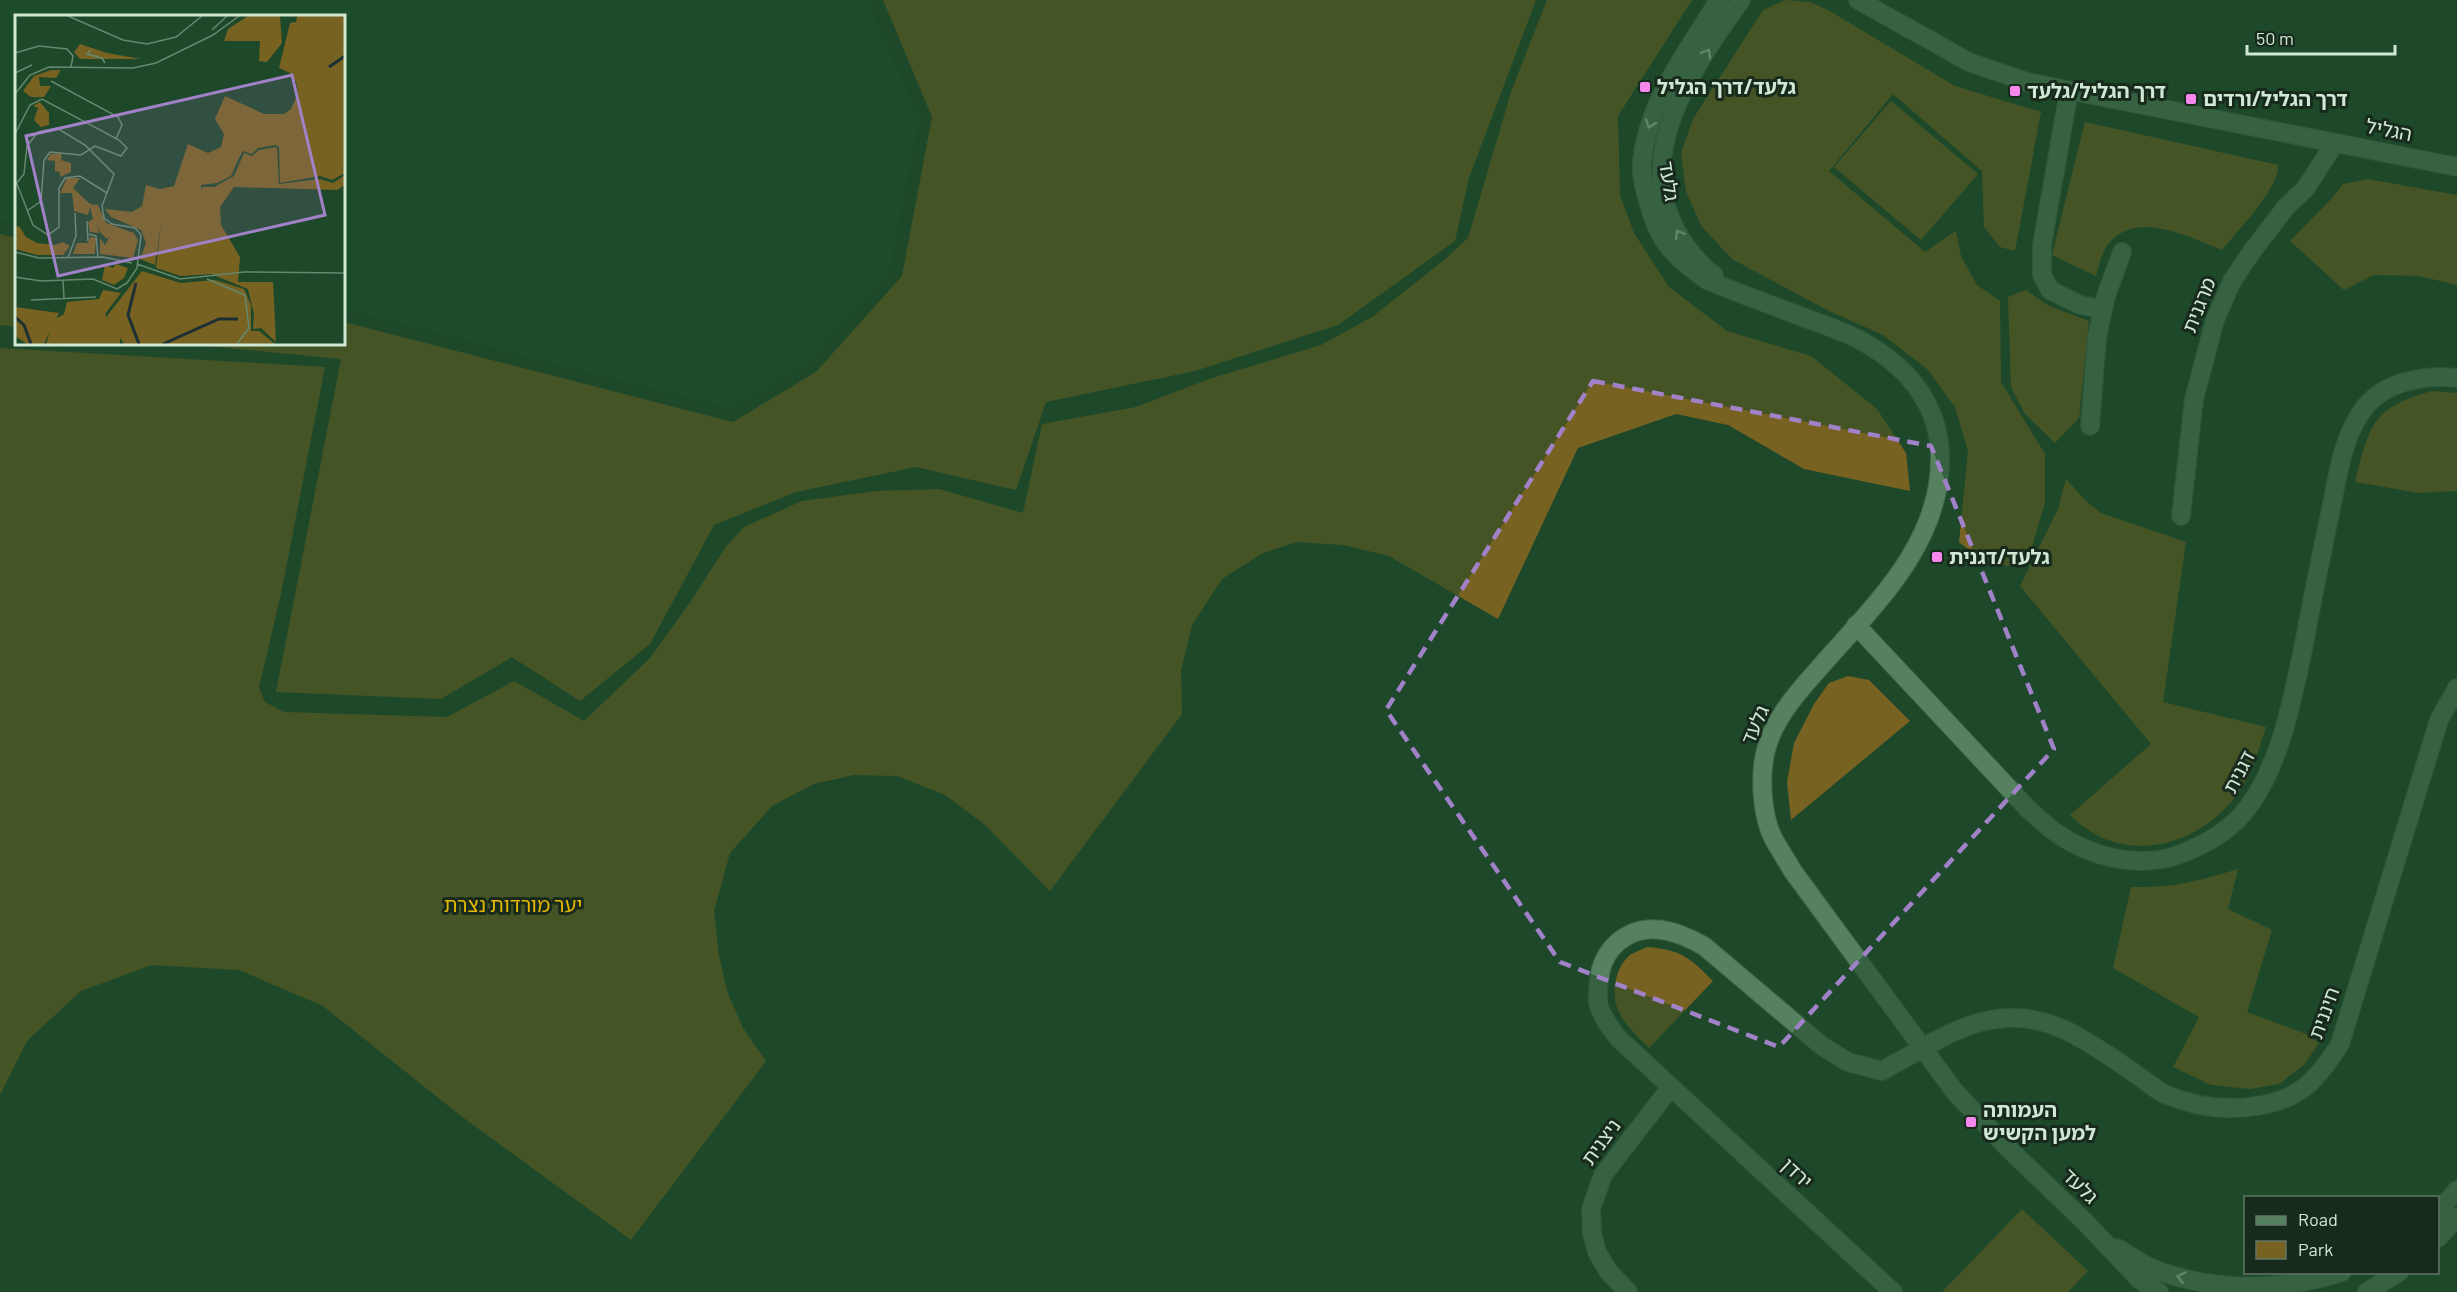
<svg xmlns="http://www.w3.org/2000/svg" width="2457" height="1292" font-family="Barlow,'Noto Sans Hebrew',sans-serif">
  <rect width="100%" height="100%" fill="#1e482a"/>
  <!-- built -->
  <polygon fill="#1d502c" points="0,0 869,0 873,15 919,118 890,270 808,362 731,409 344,309 344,16 16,16 16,225 0,220"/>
  <!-- green -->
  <g fill="#776221">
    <polygon points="883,0 1536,0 1469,178 1455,241 1338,325 1195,371 1046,402 1016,490 916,467 796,492 714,525 650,644 580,701 512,657 441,699 276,692 341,359 186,344 344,344 344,322 733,422 816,372 902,276 932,117"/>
    <polygon points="1547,0 1692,0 1618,116 1620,195 1634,233 1669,287 1727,331 1811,356 1877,409 1906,453 1910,491 1804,469 1728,425 1676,414 1578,448 1498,619 1389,556 1343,545 1297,542 1263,553 1222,579 1192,625 1181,670 1182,714 1050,891 984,824 945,795 897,776 854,775 814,784 772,806 730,853 714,911 719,956 728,994 743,1028 766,1061 631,1240 461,1116 323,1006 239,970 152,965 81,991 27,1041 0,1095 0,348 325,367 281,594 259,687 265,702 284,712 447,717 514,681 584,721 650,658 689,604 725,548 744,527 802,501 876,491 939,489 1023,513 1042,424 1136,407 1209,379 1321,345 1372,317 1443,261 1468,238 1512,89"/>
    <path d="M1785 0 1810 2 1828 10 1955 86 2041 112 2015 251 2000 247 1984 227 1982 171 1893 94 1829 171 1925 252 1956 231 1961 256 1977 285 2000 301 2001 382 2045 454V502L2032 547 2024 567C1999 568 1978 558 1959 542L1968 451 1955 407 1927 369 1883 335 1827 310 1732 259 1702 227 1686 192 1681 153 1693 119 1763 10Z"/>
    <polygon points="1891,101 1978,174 1921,240 1834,167"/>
    <path d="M2085 122 2278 165C2281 186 2236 233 2222 250 2188 237 2138 209 2108 244 2102 252 2099 266 2096 276L2052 255Z"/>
    <polygon points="2368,179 2457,195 2457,285 2419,276 2374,275 2344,290 2290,241 2332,198 2343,184"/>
    <polygon points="0,234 16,238 16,327 0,325"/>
    <polygon points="2026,290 2049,306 2089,321 2079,418 2055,443 2025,414 2011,387 2008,297"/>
    <path d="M2432 391 2457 393V491L2419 493 2355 482C2370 425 2371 408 2432 391Z"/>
    <path d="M2066 479 2086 501 2101 513 2186 542 2163 702 2266 727C2261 742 2256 760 2249 775 2215 843 2127 873 2070 815L2151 744 2020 586 2058 509Z"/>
    <polygon points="1848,676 1869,680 1910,721 1791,820 1787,782 1794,743 1814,704 1829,683"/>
    <path d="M2238 869 2228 909 2272 930 2247 1012 2306 1034 2319 1043 2304 1065 2279 1084 2250 1089 2211 1085 2173 1067 2199 1017 2113 968 2131 887C2174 888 2198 881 2238 869Z"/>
    <path d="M1647 947C1682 950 1689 957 1713 981L1649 1048C1638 1037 1626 1026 1619 1012 1610 995 1615 967 1630 955 1634 952 1642 950 1647 947Z"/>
    <polygon points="2022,1209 2088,1271 2068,1292 1942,1292"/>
  </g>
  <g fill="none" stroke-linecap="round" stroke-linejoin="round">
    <defs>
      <g id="minor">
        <path d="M1719 0C1689 49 1648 101 1642 161 1640 173 1645 189 1648 201 1658 240 1674 258 1707 280 1740 294 1774 306 1808 319 1832 328 1857 336 1878 351 1915 376 1939 411 1940 456 1942 546 1869 610 1814 674 1794 696 1771 724 1765 754 1760 777 1762 809 1770 831 1775 844 1785 857 1792 870L1955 1092 2009 1149 2085 1222 2140 1280 2159 1292"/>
        <polyline points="1858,0 1969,62 2027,82 2457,167"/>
        <polyline points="2069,91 2042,245 2042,275 2050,290 2080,305 2103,309"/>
        <path d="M1714 275C1700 266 1689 251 1680 237 1629 156 1694 66 1741 0"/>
        <polyline points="2090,426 2097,337 2106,296 2122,252"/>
        <polyline points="2181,516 2194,399 2215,320 2232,281 2253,250 2286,207 2305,189 2335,143"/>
        <path d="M1856 625 2030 811C2039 818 2048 828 2058 834 2091 857 2136 868 2175 856 2203 846 2232 830 2249 806 2282 761 2294 692 2305 639 2313 595 2322 552 2331 509 2338 474 2343 435 2365 407 2386 381 2427 374 2457 378"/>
        <polyline points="2438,1212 2457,1190"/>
        <polyline points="2438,1238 2457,1217"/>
        <path d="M2117 1248C2128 1254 2138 1262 2149 1267 2208 1292 2282 1292 2342 1272"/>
        <polyline points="1628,1292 1608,1271 1597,1252 1592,1233 1591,1209 1603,1175 1671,1087"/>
        <path d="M1893 1292 1618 1038C1612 1029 1602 1018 1599 1006 1596 995 1599 980 1601 969 1604 958 1610 949 1618 942 1645 919 1677 931 1704 946L1822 1046 1848 1062 1882 1071C1921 1050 1962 1020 2006 1018 2057 1015 2097 1048 2137 1075 2146 1081 2156 1090 2167 1095 2196 1107 2226 1111 2256 1106 2300 1100 2317 1080 2340 1044L2439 720 2457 688"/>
        <polyline points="2367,1292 2399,1272"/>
      </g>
    </defs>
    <!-- minor casing -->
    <use href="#minor" stroke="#3e664c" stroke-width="20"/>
    <!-- minor -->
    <use href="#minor" stroke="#55815f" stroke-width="18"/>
  </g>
  <!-- one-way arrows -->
  <defs><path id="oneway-chevron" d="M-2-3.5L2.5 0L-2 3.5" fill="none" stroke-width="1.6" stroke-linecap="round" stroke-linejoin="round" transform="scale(1.5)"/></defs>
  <g stroke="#b1ceb7">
    <use href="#oneway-chevron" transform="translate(1707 53) rotate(-59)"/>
    <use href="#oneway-chevron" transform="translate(1650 124) rotate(109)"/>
    <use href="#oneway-chevron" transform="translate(1679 234) rotate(-121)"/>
    <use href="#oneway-chevron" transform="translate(2181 1277) rotate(-165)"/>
  </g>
  <!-- marked area -->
  <path d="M0 0H2457V1292H0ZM1593 381 1931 446 2054 749 1779 1047 1560 962 1386 710Z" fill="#1e482a" fill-opacity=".55" fill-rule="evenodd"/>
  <path fill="none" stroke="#a181c8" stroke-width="4.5" stroke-dasharray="12 8" stroke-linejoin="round" d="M1593 381 1931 446 2054 749 1779 1047 1560 962 1386 710Z"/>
  <!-- markers -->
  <g fill="#f688ed" stroke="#182a1c" stroke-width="2">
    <rect x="1639" y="81" width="12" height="12" rx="3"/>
    <rect x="2009" y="85" width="12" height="12" rx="3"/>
    <rect x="2185" y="93" width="12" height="12" rx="3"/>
    <rect x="1931" y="551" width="12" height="12" rx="3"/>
    <rect x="1965" y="1116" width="12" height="12" rx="3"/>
  </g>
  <g text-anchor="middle" stroke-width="6" stroke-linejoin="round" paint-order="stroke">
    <!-- poi labels -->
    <g font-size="20" font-weight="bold" fill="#d0e8d4" stroke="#182a1c" text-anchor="start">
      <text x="1657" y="94">גלעד/דרך הגליל</text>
      <text x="2027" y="98">דרך הגליל/גלעד</text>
      <text x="2203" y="106">דרך הגליל/ורדים</text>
      <text x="1949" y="564">גלעד/דגנית</text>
      <text x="1983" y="1117">העמותה<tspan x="1983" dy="23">למען הקשיש</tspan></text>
    </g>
    <!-- street labels -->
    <g font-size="20" fill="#d0e8d4" stroke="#182a1c">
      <text transform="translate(2389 130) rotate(11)" y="7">הגליל</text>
      <text transform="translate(1669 181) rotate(81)" y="7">גלעד</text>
      <text transform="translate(2199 305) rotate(-68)" y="7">מרגנית</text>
      <text transform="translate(1755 725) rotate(-66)" y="7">גלעד</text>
      <text transform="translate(2239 772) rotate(-62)" y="7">דגנית</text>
      <text transform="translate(2324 1013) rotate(-70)" y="7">חיננית</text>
      <text transform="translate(1601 1142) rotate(-54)" y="7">ניצנית</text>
      <text transform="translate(1797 1173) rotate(43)" y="7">ירדן</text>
      <text transform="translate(2080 1186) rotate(44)" y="7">גלעד</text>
    </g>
    <!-- park labels -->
    <g font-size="20" fill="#e6b801" stroke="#182a1c">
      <text x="513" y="912">יער מורדות נצרת</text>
    </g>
  </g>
  <!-- overview -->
  <g transform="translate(15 15)">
    <rect width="330" height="330" fill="#1e482a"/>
    <path d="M233 1H265L267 28 252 47 244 46 245 26H209L213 14ZM282 1H330V158L317 165 305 161 265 168 264 132 261 130 243 133 237 139 228 136 223 145 216 161 202 168 186 170V176L187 172H199L219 161 229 138 237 141 244 135 262 132 264 169 305 164 318 168 330 160V170L322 175 219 172 205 192 206 210 225 242 223 267H258L261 327 246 313 238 314 239 299 233 274 196 259 166 261 141 253 146 210 140 250 125 244 131 228 126 215 96 202 90 194 117 197 127 191 131 170 145 174 159 171 173 129 193 138 206 132 209 119 200 104 210 81 249 99H269L276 94 283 78 281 67 275 58 264 53 275 8 281 7ZM65 29 92 38 126 44H65L59 37ZM36 55H46L41 63 24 62 25 71H36L29 82H16L8 76 19 61ZM25 87 34 98V110L26 112 19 105 23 93 18 91ZM47 138 46 145 56 148V157L45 162V157L40 156V146L32 145 35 139ZM52 163H65L58 173 75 189 83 190 91 208 119 218 123 225 118 243 85 239V223L90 230 95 221 92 224 85 217 82 208 84 218 75 217 73 207 78 204 75 192 73 200 59 196 57 178H45ZM4 211 11 222 22 228 40 230 48 227 55 231 48 240H22L0 234V212ZM75 222 81 223 80 239H58L62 228H73ZM101 249 113 253 109 263 99 270 87 265 90 250 98 253ZM127 256 166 268 200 265 229 274 236 290V316H244L260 329H109L92 301ZM88 275 106 278 90 299 105 321V329H31L39 305 49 299 52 287 84 284ZM0 292 44 298 29 329H12L0 321Z" fill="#776221"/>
    <path fill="none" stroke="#1c3033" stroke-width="3" d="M314 52 330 41M121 268 113 300 124 329M0 302 9 310 16 329M148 329 204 304H223"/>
    <path fill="none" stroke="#65886e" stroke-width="1.5" d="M53 1 108 25 132 29 161 22 187 1M197 15 212 1M76 35 72 39 87 43 90 48M0 38 24 31 52 34 58 41 56 52M0 58 17 50M36 66 103 102 107 110 101 124M0 79 15 60 34 52 118 53 141 48 198 20 224 1M0 119 15 90 27 84 104 125 112 133 106 141 80 131 66 140 35 137 29 145 26 186 12 196M2 169 18 210 33 220 44 212V173L50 163 65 161 92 178M0 170 9 159 12 131 23 117 42 113 70 130 99 159 87 191 89 203 97 209 120 213 126 220 122 253M72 206 73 226M74 219 81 221 83 242M0 237 24 243 88 242 117 248M53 243 61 221 60 198M122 249 165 264 229 257 330 258M0 262 26 266 78 264 102 274 112 268 122 253M192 264 230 280 234 313 222 329M48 265 49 284M16 285 81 282"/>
    <path fill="#a181c8" fill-opacity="0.15" stroke="#a181c8" stroke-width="3" d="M277 60 310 200 43 261 11 121Z"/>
    <rect width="330" height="330" fill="none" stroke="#d0e8d4" stroke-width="3"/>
  </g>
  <!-- legend -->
  <rect x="2244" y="1196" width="195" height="78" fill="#182a1c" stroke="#627666" stroke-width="1.5"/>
  <rect x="2256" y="1216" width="30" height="9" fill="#55815f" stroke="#627666" stroke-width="1.5"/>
  <text x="2298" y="1226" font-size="18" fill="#d0e8d4">Road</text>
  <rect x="2256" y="1241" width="30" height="18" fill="#776221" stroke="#627666" stroke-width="1.5"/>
  <text x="2298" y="1256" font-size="18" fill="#d0e8d4">Park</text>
  <!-- scale -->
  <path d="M2247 45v9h148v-9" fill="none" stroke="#d0e8d4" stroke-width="3"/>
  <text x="2256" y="45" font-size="18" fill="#d0e8d4" stroke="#182a1c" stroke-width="4.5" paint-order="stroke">50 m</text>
</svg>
